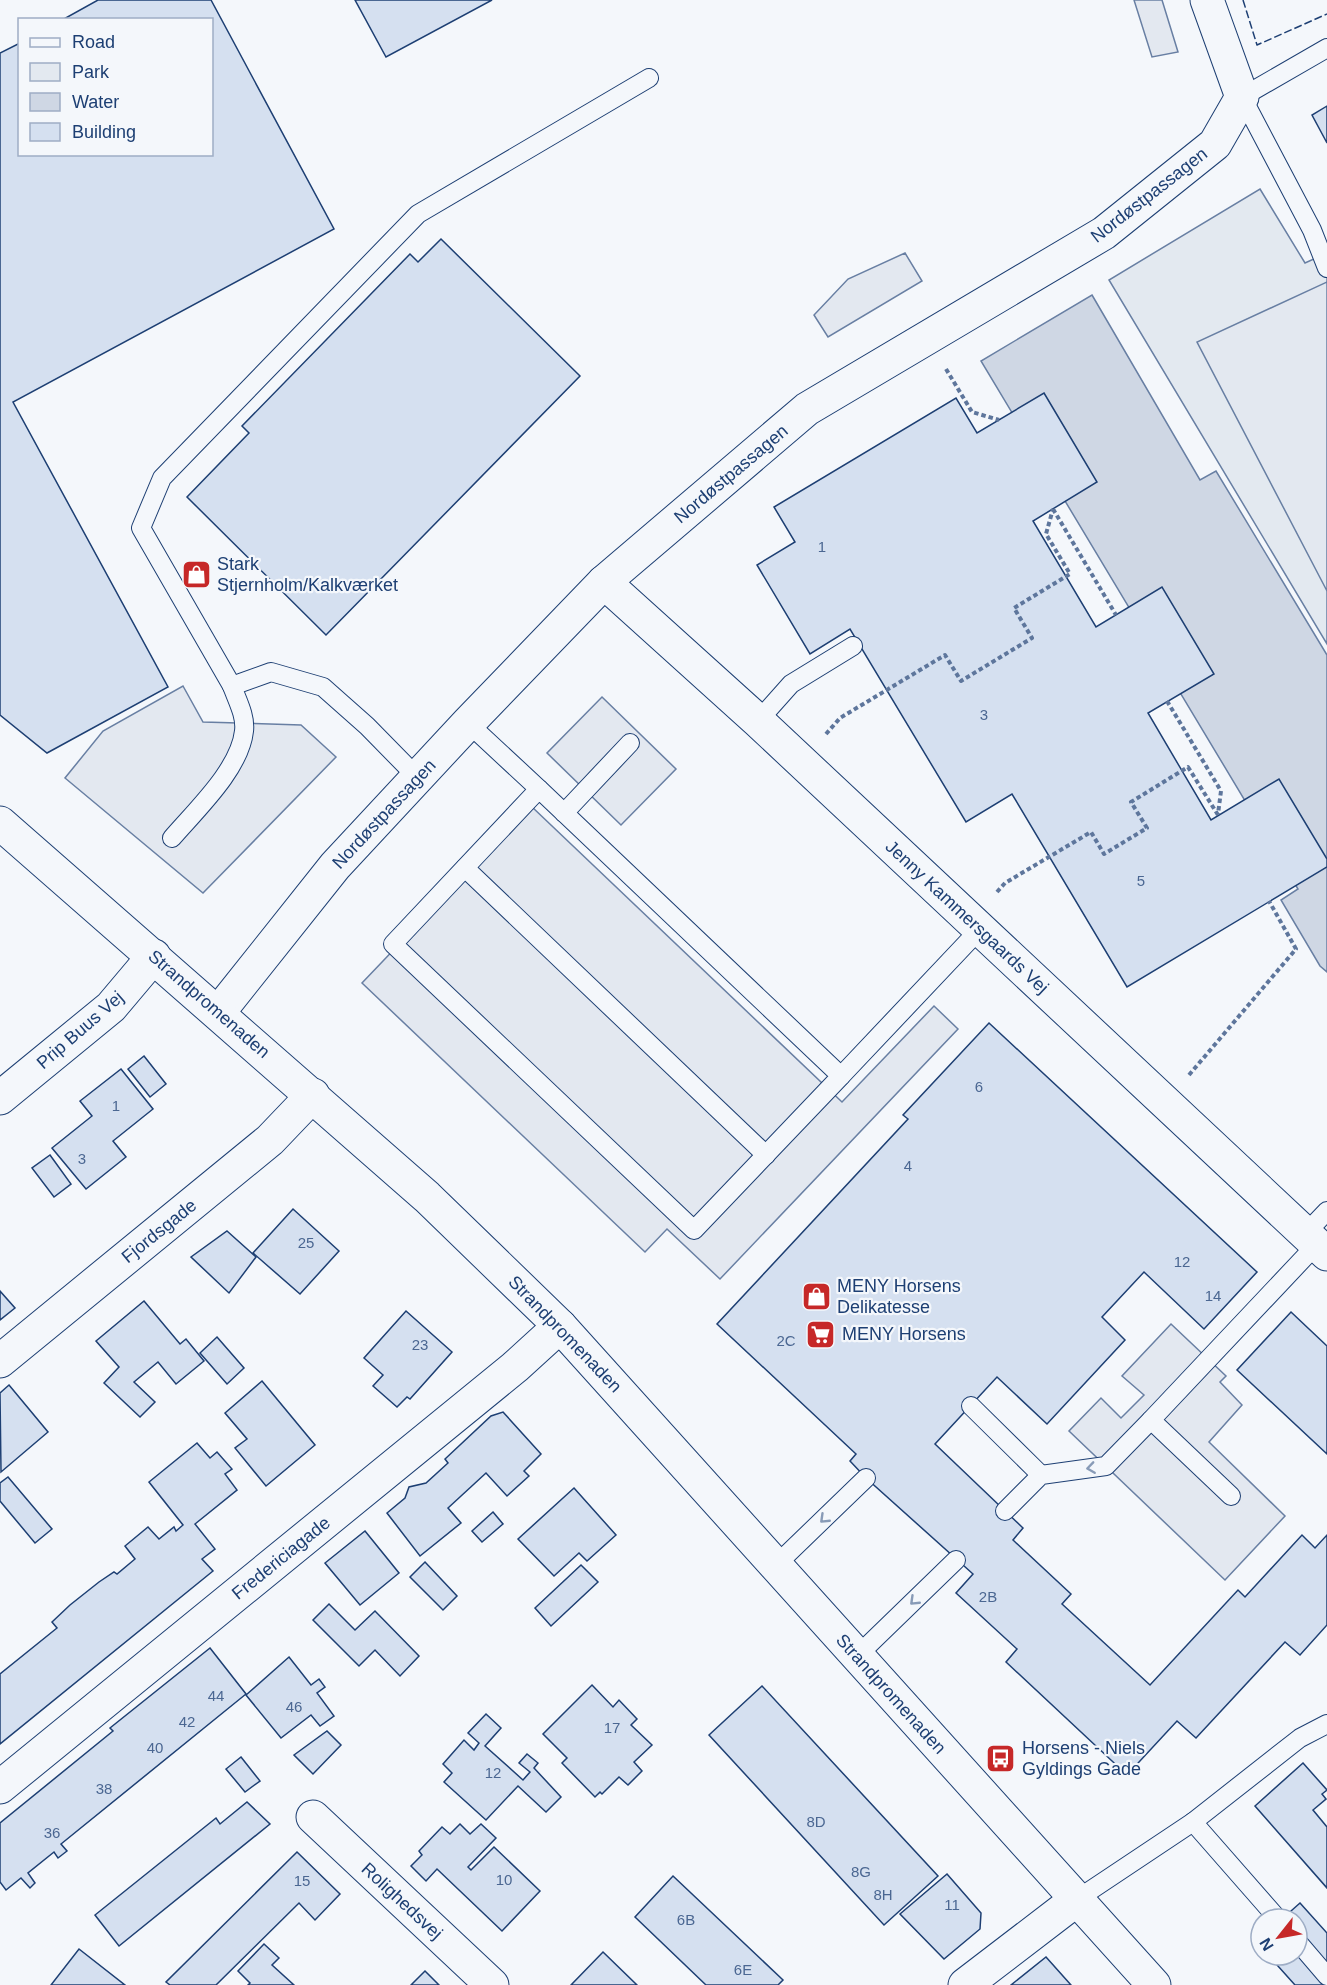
<svg xmlns="http://www.w3.org/2000/svg" width="1327" height="1985" font-family="Helvetica,sans-serif">
  <rect width="100%" height="100%" fill="#f4f7fb"/>
  <!-- green -->
  <polygon fill="#e3e9f0" stroke="#687fa3" stroke-width="1.5" points="1260,189 1305,263 1327,253 1327,644 1109,280"/>
  <!-- parking -->
  <g fill="#e3e8f0" stroke="#687fa3" stroke-width="1.5">
    <polygon points="1134,0 1162,0 1178,52 1152,57"/>
    <polygon points="905,253 922,281 828,337 814,315 848,279"/>
    <polygon points="1327,282 1327,591 1197,342"/>
    <polygon points="183,686 203,722 301,725 336,757 203,893 65,778 103,731"/>
    <polygon points="602,697 676,769 621,825 547,753"/>
    <polygon points="531,806 842,1102 934,1006 958,1029 720,1279 667,1229 645,1252 362,983"/>
    <polygon points="1171,1324 1226,1376 1220,1382 1242,1405 1209,1442 1285,1516 1225,1580 1069,1431 1101,1398 1121,1418 1144,1395 1122,1376"/>
  </g>
  <!-- water -->
  <polygon fill="#cfd7e4" stroke="#687fa3" stroke-width="1.5" points="1092,295 1200,480 1216,471 1327,655 1327,972 1320,966 1281,900 1298,889 981,361"/>
  <!-- building -->
  <g fill="#d5e0f0" stroke="#1d3f73" stroke-width="1.5">
    <polygon points="98,0 211,0 334,229 13,402 168,687 47,753 0,715 0,53 20,43 20,154 212,154 212,20 62,20"/>
    <polygon points="355,0 492,0 386,57"/>
    <polygon points="1327,106 1327,143 1312,115"/>
    <polygon points="441,239 580,376 326,635 187,497 249,433 242,426 410,254 418,262"/>
    <polygon points="1044,393 1097,482 1033,521 1096,627 1162,587 1214,674 1148,713 1211,820 1279,779 1327,859 1327,867 1127,987 1012,794 966,822 850,629 810,654 757,565 795,542 774,507 956,398 977,433"/>
    <polygon points="989,1023 1257,1272 1204,1329 1144,1272 1102,1317 1125,1340 1047,1424 997,1377 935,1444 1023,1528 1013,1540 1071,1594 1062,1604 1150,1685 1238,1590 1245,1597 1302,1535 1315,1548 1327,1535 1327,1625 1300,1655 1285,1642 1196,1738 1177,1721 1127,1775 1006,1662 1017,1649 956,1593 973,1574 866,1478 850,1461 856,1454 717,1324 908,1119 903,1115"/>
    <polygon points="144,1056 166,1084 150,1097 128,1069"/>
    <polygon points="121,1069 153,1109 113,1141 126,1157 86,1189 52,1148 92,1116 80,1101"/>
    <polygon points="50,1155 71,1184 54,1197 32,1168"/>
    <polygon points="293,1209 339,1251 300,1294 253,1253"/>
    <polygon points="227,1231 256,1257 229,1293 191,1257"/>
    <polygon points="0,1291 15,1308 0,1320"/>
    <polygon points="144,1301 180,1344 186,1339 204,1361 176,1384 158,1362 134,1382 155,1402 140,1417 104,1383 119,1367 96,1341"/>
    <polygon points="406,1311 452,1352 410,1399 407,1397 397,1407 373,1386 383,1375 364,1358"/>
    <polygon points="1291,1312 1327,1346 1327,1454 1237,1370"/>
    <polygon points="217,1337 244,1368 227,1384 200,1353"/>
    <polygon points="262,1381 315,1445 266,1486 235,1448 247,1439 225,1413"/>
    <polygon points="9,1385 48,1432 1,1472 0,1393"/>
    <polygon points="503,1412 541,1454 524,1471 529,1476 507,1496 486,1473 448,1508 461,1523 420,1556 387,1513 405,1498 409,1487 426,1483 448,1463 445,1459 491,1416"/>
    <polygon points="197,1443 210,1458 217,1452 232,1469 225,1474 237,1490 195,1524 215,1549 202,1559 213,1571 0,1744 0,1674 57,1628 52,1622 70,1605 99,1582 114,1572 117,1574 135,1559 125,1546 148,1527 159,1539 174,1527 176,1531 183,1525 149,1482"/>
    <polygon points="8,1477 52,1529 35,1543 0,1501 0,1483"/>
    <polygon points="574,1488 616,1535 587,1561 579,1553 554,1576 518,1539"/>
    <polygon points="493,1512 503,1524 482,1542 472,1531"/>
    <polygon points="365,1531 399,1573 360,1605 325,1563"/>
    <polygon points="425,1562 457,1596 443,1610 410,1577"/>
    <polygon points="581,1565 598,1582 551,1626 535,1608"/>
    <polygon points="329,1604 355,1630 375,1611 419,1656 400,1676 375,1650 359,1666 313,1620"/>
    <polygon points="210,1648 246,1694 61,1844 67,1851 58,1858 54,1852 28,1873 35,1883 30,1888 21,1878 6,1890 0,1882 0,1823 113,1731 110,1728"/>
    <polygon points="289,1657 311,1685 319,1679 325,1687 317,1693 334,1716 320,1726 311,1715 281,1738 246,1695"/>
    <polygon points="592,1685 613,1707 619,1700 637,1719 631,1725 652,1745 634,1762 642,1771 628,1785 619,1777 602,1794 600,1792 595,1797 562,1763 567,1758 543,1734"/>
    <polygon points="762,1686 938,1876 884,1925 709,1735"/>
    <polygon points="486,1714 501,1728 485,1746 523,1780 530,1772 519,1763 527,1754 538,1763 534,1768 561,1797 546,1812 518,1786 486,1820 444,1782 452,1773 443,1764 464,1740 474,1750 479,1743 468,1733"/>
    <polygon points="327,1731 341,1745 313,1774 294,1755"/>
    <polygon points="241,1757 260,1781 245,1792 226,1769"/>
    <polygon points="1303,1763 1327,1790 1322,1794 1326,1799 1313,1810 1327,1827 1327,1888 1255,1806"/>
    <polygon points="247,1802 270,1824 119,1946 95,1915 216,1818 220,1824"/>
    <polygon points="460,1824 470,1834 481,1824 496,1838 468,1867 471,1870 494,1847 540,1891 502,1931 437,1869 426,1881 411,1866 422,1855 419,1851 442,1827 450,1834"/>
    <polygon points="297,1852 340,1894 315,1920 299,1903 216,1985 170,1985 166,1982"/>
    <polygon points="947,1874 981,1913 980,1929 944,1959 900,1914"/>
    <polygon points="673,1876 783,1980 778,1985 706,1985 635,1917"/>
    <polygon points="1300,1903 1327,1933 1327,1985 1295,1985 1268,1955 1297,1955 1297,1919 1282,1919"/>
    <polygon points="264,1944 279,1958 272,1965 294,1985 248,1985 250,1983 238,1971"/>
    <polygon points="79,1949 125,1985 51,1985"/>
    <polygon points="603,1952 637,1985 571,1985"/>
    <polygon points="1046,1957 1071,1985 1011,1985"/>
    <polygon points="425,1971 439,1985 411,1985"/>
  </g>
  <g fill="none" stroke-linecap="round" stroke-linejoin="round">
    <defs>
      <g id="lane">
        <polyline points="1327,48 1242,97 1312,230 1327,268"/>
        <polyline points="758,721 791,684 853,646"/>
        <polyline points="468,723 539,789"/>
        <polyline points="418,778 367,726 323,687 271,672 232,686 141,528 162,478 418,214 649,78"/>
        <polygon points="539,789 841,1076 694,1230 393,944"/>
        <polyline points="564,813 630,743"/>
        <path d="M172 838C196 810 240 769 244 731 246 716 237 700 232 686"/>
        <polyline points="465,868 766,1155"/>
        <polyline points="841,1076 980,929"/>
        <polyline points="1305,1234 1327,1211"/>
        <polyline points="971,1406 1041,1475"/>
        <polyline points="1231,1496 1151,1420 1317,1244"/>
        <polyline points="1005,1511 1041,1475 1106,1466 1151,1420"/>
        <polyline points="776,1565 866,1478"/>
        <polyline points="856,1657 956,1560"/>
        <polyline points="1193,1822 1278,1919"/>
        <polyline points="1076,1900 1193,1822 1300,1738 1327,1724"/>
        <polyline points="1297,1941 1327,1976"/>
      </g>
      <g id="street">
        <polyline points="604,582 758,721 1327,1254"/>
        <polyline points="218,1013 335,866 468,723 604,582 807,409 1104,233 1215,144 1242,97 1207,0"/>
        <polyline points="0,1098 111,1007 154,956"/>
        <polyline points="0,1361 270,1140 313,1095"/>
        <polyline points="0,1787 515,1367 560,1326"/>
        <polyline points="313,1817 492,1985"/>
        <polyline points="965,1985 1076,1900"/>
      </g>
      <polyline id="secondary" points="0,823 427,1197 560,1326 1154,1985"/>
    </defs>
    <!-- lane casing -->
    <use href="#lane" stroke="#1d3f73" stroke-width="20"/>
    <!-- street casing -->
    <use href="#street" stroke="#1d3f73" stroke-width="35"/>
    <!-- secondary casing -->
    <use href="#secondary" stroke="#1d3f73" stroke-width="35"/>
    <!-- path -->
    <g stroke="#5e769c" stroke-width="4" stroke-dasharray="4.5 3" stroke-linecap="butt">
      <polyline points="946,369 972,412 999,420"/>
      <polyline points="1053,509 1116,615"/>
      <polyline points="1167,701 1221,791 1218,814"/>
      <polyline points="826,734 840,718 945,655 961,681 1032,638 1014,608 1070,574 1046,534 1053,509"/>
      <polyline points="997,892 1005,883 1091,832 1104,854 1147,828 1131,802 1188,767 1218,815"/>
      <polyline points="1189,1075 1296,949 1269,901"/>
    </g>
    <!-- lane -->
    <use href="#lane" stroke="#f4f7fb" stroke-width="18"/>
    <!-- street -->
    <use href="#street" stroke="#f4f7fb" stroke-width="33"/>
    <!-- secondary -->
    <use href="#secondary" stroke="#f4f7fb" stroke-width="33"/>
    <!-- fence -->
    <polyline stroke="#1d3f73" stroke-width="1.5" stroke-dasharray="8 3" stroke-linecap="butt" points="1243,0 1257,45 1327,14"/>
  </g>
  <!-- one-way arrows -->
  <defs><path id="oneway-chevron" d="M-2-3.5L2.5 0L-2 3.5" fill="none" stroke-width="1.6" stroke-linecap="round" stroke-linejoin="round" transform="scale(1.5)"/></defs>
  <g stroke="#889bb7">
    <use href="#oneway-chevron" transform="translate(1091 1468) rotate(172)"/>
    <use href="#oneway-chevron" transform="translate(824 1519) rotate(136)"/>
    <use href="#oneway-chevron" transform="translate(914 1601) rotate(136)"/>
  </g>
  <!-- icons -->
  <defs>
    <symbol id="shop-square" viewBox="-11 -11 22 22"><rect x="-9" y="-9" width="18" height="18" rx="4" fill="#c62828" stroke="#f4f7fb"/><path d="M-5-2.5h2.3a2.7 3.5 0 0 1 5.4 0H5L5.5 6h-11ZM-1.5-2.5h3a1.5 2.3 0 0 0-3 0Z" fill="#fff"/></symbol>
    <symbol id="supermarket-square" viewBox="-11 -11 22 22"><rect x="-9" y="-9" width="18" height="18" rx="4" fill="#c62828" stroke="#f4f7fb"/><path d="M-6-5.5h2.5l.6 2H6L4.5 2H-2.5L-4.4-4H-6ZM-1.5 3.2a1.3 1.3 0 1 0 .1 0ZM3 3.2a1.3 1.3 0 1 0 .1 0Z" fill="#fff"/></symbol>
    <symbol id="bus-square" viewBox="-11 -11 22 22"><rect x="-9" y="-9" width="18" height="18" rx="4" fill="#c62828" stroke="#f4f7fb"/><path d="M-5-6H5V4H4V6H2V4H-2V6H-4V4H-5ZM-3.5-4V0h7V-4ZM-3.5 1.2v1.5H-2V1.2ZM2 1.2v1.5H3.5V1.2Z" fill="#fff"/></symbol>
  </defs>
  <g fill-rule="evenodd">
    <use href="#shop-square" x="180" y="558" width="33" height="33"/>
    <use href="#shop-square" x="800" y="1280" width="33" height="33"/>
    <use href="#supermarket-square" x="804" y="1318" width="33" height="33"/>
    <use href="#bus-square" x="984" y="1742" width="33" height="33"/>
  </g>
  <g text-anchor="middle" stroke-width="4.5" stroke-linejoin="round" paint-order="stroke">
    <!-- number labels -->
    <g font-size="15" fill="#4b6792">
      <text x="822" y="552">1</text>
      <text x="984" y="720">3</text>
      <text x="1141" y="886">5</text>
      <text x="979" y="1092">6</text>
      <text x="116" y="1111">1</text>
      <text x="82" y="1164">3</text>
      <text x="908" y="1171">4</text>
      <text x="306" y="1248">25</text>
      <text x="1182" y="1267">12</text>
      <text x="1213" y="1301">14</text>
      <text x="786" y="1346">2C</text>
      <text x="420" y="1350">23</text>
      <text x="988" y="1602">2B</text>
      <text x="216" y="1701">44</text>
      <text x="294" y="1712">46</text>
      <text x="187" y="1727">42</text>
      <text x="612" y="1733">17</text>
      <text x="155" y="1753">40</text>
      <text x="493" y="1778">12</text>
      <text x="104" y="1794">38</text>
      <text x="816" y="1827">8D</text>
      <text x="52" y="1838">36</text>
      <text x="861" y="1877">8G</text>
      <text x="504" y="1885">10</text>
      <text x="302" y="1886">15</text>
      <text x="883" y="1900">8H</text>
      <text x="952" y="1910">11</text>
      <text x="686" y="1925">6B</text>
      <text x="743" y="1975">6E</text>
    </g>
    <!-- street labels -->
    <g font-size="18" fill="#1d3f73" stroke="#f4f7fb">
      <text transform="translate(1149 195) rotate(-38)" y="6">Nordøstpassagen</text>
      <text transform="translate(731 474) rotate(-40)" y="6">Nordøstpassagen</text>
      <text transform="translate(384 814) rotate(-47)" y="6">Nordøstpassagen</text>
      <text transform="translate(967 917) rotate(43)" y="6">Jenny Kammersgaards Vej</text>
      <text transform="translate(209 1004) rotate(41)" y="6">Strandpromenaden</text>
      <text transform="translate(80 1030) rotate(-41)" y="6">Prip Buus Vej</text>
      <text transform="translate(159 1231) rotate(-39)" y="6">Fjordsgade</text>
      <text transform="translate(565 1334) rotate(46)" y="6">Strandpromenaden</text>
      <text transform="translate(281 1558) rotate(-39)" y="6">Fredericiagade</text>
      <text transform="translate(891 1694) rotate(48)" y="6">Strandpromenaden</text>
      <text transform="translate(402 1901) rotate(43)" y="6">Rolighedsvej</text>
    </g>
    <!-- poi labels -->
    <g font-size="18" fill="#1d3f73" stroke="#f4f7fb" text-anchor="start">
      <text x="217" y="570">Stark<tspan x="217" dy="21">Stjernholm/Kalkværket</tspan></text>
      <text x="837" y="1292">MENY Horsens<tspan x="837" dy="21">Delikatesse</tspan></text>
      <text x="842" y="1340">MENY Horsens</text>
      <text x="1022" y="1754">Horsens - Niels<tspan x="1022" dy="21">Gyldings Gade</tspan></text>
    </g>
  </g>
  <!-- legend -->
  <rect x="18" y="18" width="195" height="138" fill="#f4f7fb" stroke="#9eadc5" stroke-width="1.5"/>
  <rect x="30" y="38" width="30" height="9" fill="#f4f7fb" stroke="#9eadc5" stroke-width="1.5"/>
  <text x="72" y="48" font-size="18" fill="#1d3f73">Road</text>
  <rect x="30" y="63" width="30" height="18" fill="#e3e9f0" stroke="#9eadc5" stroke-width="1.5"/>
  <text x="72" y="78" font-size="18" fill="#1d3f73">Park</text>
  <rect x="30" y="93" width="30" height="18" fill="#cfd7e4" stroke="#9eadc5" stroke-width="1.5"/>
  <text x="72" y="108" font-size="18" fill="#1d3f73">Water</text>
  <rect x="30" y="123" width="30" height="18" fill="#d5e0f0" stroke="#9eadc5" stroke-width="1.5"/>
  <text x="72" y="138" font-size="18" fill="#1d3f73">Building</text>
  <!-- north arrow -->
  <g transform="translate(1279 1937) rotate(239)"><circle r="28" fill="#f4f7fb" stroke="#9eadc5" stroke-width="1.5"/>
  <path d="M0-4.5L10 22L0 15L-10 22Z" fill="#c62828"/>
  <text y="-9" font-size="16" font-weight="bold" text-anchor="middle" fill="#1d3f73">N</text>
  </g>
</svg>
